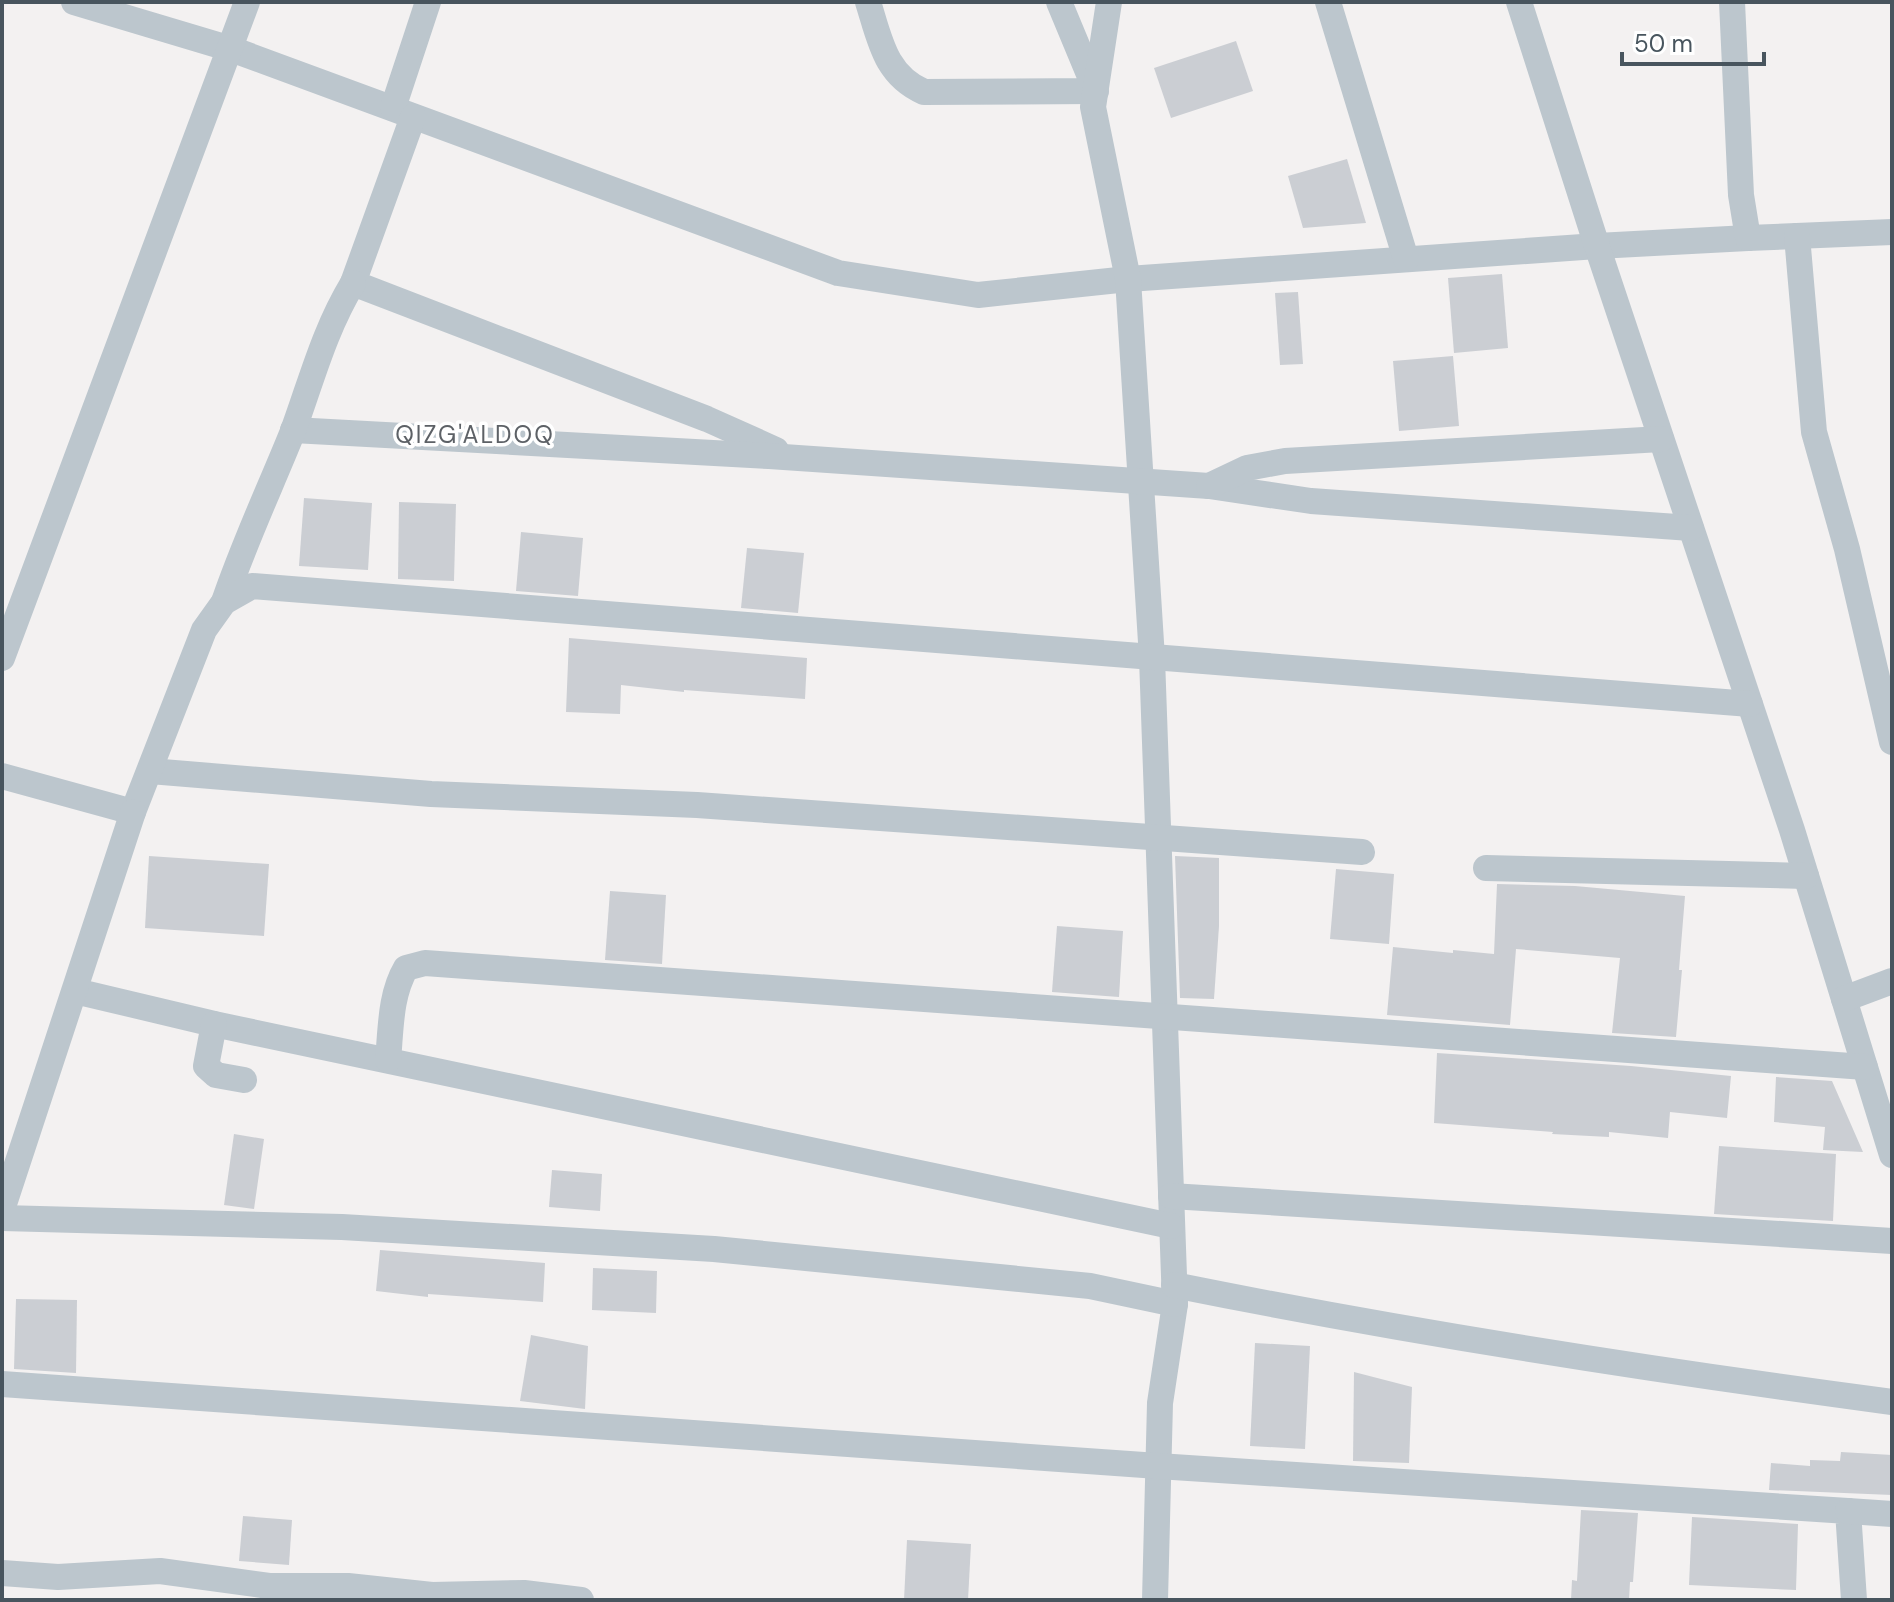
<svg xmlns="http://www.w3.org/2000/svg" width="1894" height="1602" font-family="'DM Sans',sans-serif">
  <rect width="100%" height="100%" fill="#f3f1f1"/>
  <!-- building -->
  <g fill="#cbced3">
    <polygon points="1236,41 1253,91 1171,118 1154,68"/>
    <polygon points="1347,159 1366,223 1303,228 1288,176"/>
    <polygon points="1502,274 1508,348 1454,353 1448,278"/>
    <polygon points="1298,292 1303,364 1280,365 1275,293"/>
    <polygon points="1453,356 1459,426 1399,431 1393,361"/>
    <polygon points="304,498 372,503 368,570 299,566"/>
    <polygon points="399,502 456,504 454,581 398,579"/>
    <polygon points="521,532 583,538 578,596 516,591"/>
    <polygon points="747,548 804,553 798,613 741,608"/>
    <polygon points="569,638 807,658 805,699 684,690 684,692 621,685 620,714 566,712"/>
    <polygon points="149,856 269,864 264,936 145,928"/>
    <polygon points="1175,856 1219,858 1219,926 1214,999 1180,998"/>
    <polygon points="1336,869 1394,874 1389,944 1330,939"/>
    <polygon points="1497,884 1575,886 1685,896 1679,970 1682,970 1676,1037 1612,1033 1620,958 1516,949 1510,1025 1387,1015 1393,947 1453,953 1453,950 1494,954"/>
    <polygon points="610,891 666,895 662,964 605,960"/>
    <polygon points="1057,926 1123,931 1119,997 1052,992"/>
    <polygon points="1437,1053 1631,1066 1731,1076 1727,1118 1670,1112 1668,1138 1609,1132 1609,1137 1552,1134 1553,1132 1434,1123"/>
    <polygon points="1776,1077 1832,1081 1863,1152 1823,1150 1825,1127 1774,1122"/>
    <polygon points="234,1134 264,1139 254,1209 224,1205"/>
    <polygon points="1719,1146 1836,1154 1833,1221 1714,1214"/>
    <polygon points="552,1170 602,1174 600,1211 549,1207"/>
    <polygon points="380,1250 545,1263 543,1302 428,1294 428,1297 376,1291"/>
    <polygon points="593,1268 657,1271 656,1313 592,1310"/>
    <polygon points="16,1299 77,1300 76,1373 14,1369"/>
    <polygon points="531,1335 588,1346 585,1409 520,1401"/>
    <polygon points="1255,1343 1310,1346 1305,1449 1250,1446"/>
    <polygon points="1354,1372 1412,1387 1409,1463 1353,1461"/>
    <polygon points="1841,1452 1892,1455 1892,1495 1769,1490 1771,1463 1810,1466 1810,1460 1840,1461"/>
    <polygon points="1581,1510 1638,1513 1633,1582 1630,1582 1629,1600 1571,1600 1572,1580 1577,1581"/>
    <polygon points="243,1516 292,1520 289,1565 239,1561"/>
    <polygon points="1692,1517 1798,1524 1796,1590 1689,1585"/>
    <polygon points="907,1540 971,1544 968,1600 904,1600"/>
  </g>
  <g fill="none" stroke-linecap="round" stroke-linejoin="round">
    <!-- minor -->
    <g stroke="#bcc6cd" stroke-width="26">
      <polyline points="74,2 231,49 838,273 978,295 1128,279 1597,246 1748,238"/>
      <path d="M868 2C880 40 885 75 924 92L1096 91 1059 2"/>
      <polyline points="1109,2 1093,107 1128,279 1152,658 1175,1304 1160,1403 1155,1600"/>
      <polyline points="1328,2 1406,259"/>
      <polyline points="1519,2 1597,246 1792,830 1892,1155"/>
      <polyline points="1732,2 1741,195 1748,238 1892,232"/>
      <polyline points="393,108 428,2"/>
      <polyline points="413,117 353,283 707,419 776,450"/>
      <polyline points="1797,236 1814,432 1847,549 1892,742"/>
      <polyline points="293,430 769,456 1209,486 1311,501 1691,528"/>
      <polyline points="1209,486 1247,468 1285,461 1661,439"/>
      <path d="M224 602C244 543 270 488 293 431 312 379 324 331 353 283"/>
      <polyline points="2,658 247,2"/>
      <polyline points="150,771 431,794 697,805 1362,852"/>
      <polyline points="2,776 133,812 204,630 224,602 252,586 1750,704"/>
      <polyline points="1486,868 1806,876"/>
      <polyline points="75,991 214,1024 1171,1226"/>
      <polyline points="1844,999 1892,981"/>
      <polyline points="214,1024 206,1066 216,1075 244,1080"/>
      <path d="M388 1060C391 1029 390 995 406 968L425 963 1865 1067"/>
      <polyline points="1171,1196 1892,1241"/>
      <polyline points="2,1210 133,812"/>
      <polyline points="2,1218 342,1227 714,1249 1090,1286 1175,1304"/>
      <path d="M1174 1285C1412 1333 1651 1370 1892 1402"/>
      <polyline points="2,1384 1158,1466 1848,1511 1854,1600"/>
      <polyline points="1848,1511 1892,1514"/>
      <polyline points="2,1573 58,1577 160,1571 269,1586 348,1586 432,1595 524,1593 581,1600"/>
    </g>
  </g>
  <g text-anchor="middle" stroke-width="7" stroke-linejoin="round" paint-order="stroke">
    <!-- quarter labels -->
    <g font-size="24" letter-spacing="2" fill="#5d6166" stroke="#fff">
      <text x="475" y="443">QIZG'ALDOQ</text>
    </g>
  </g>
  <!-- border -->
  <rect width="1894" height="1602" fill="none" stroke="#48555e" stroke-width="8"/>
  <!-- scale -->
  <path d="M1622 52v12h142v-12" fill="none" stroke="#48555e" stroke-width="4"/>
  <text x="1634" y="52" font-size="24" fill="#48555e" stroke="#ffffff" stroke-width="6" paint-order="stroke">50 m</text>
</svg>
